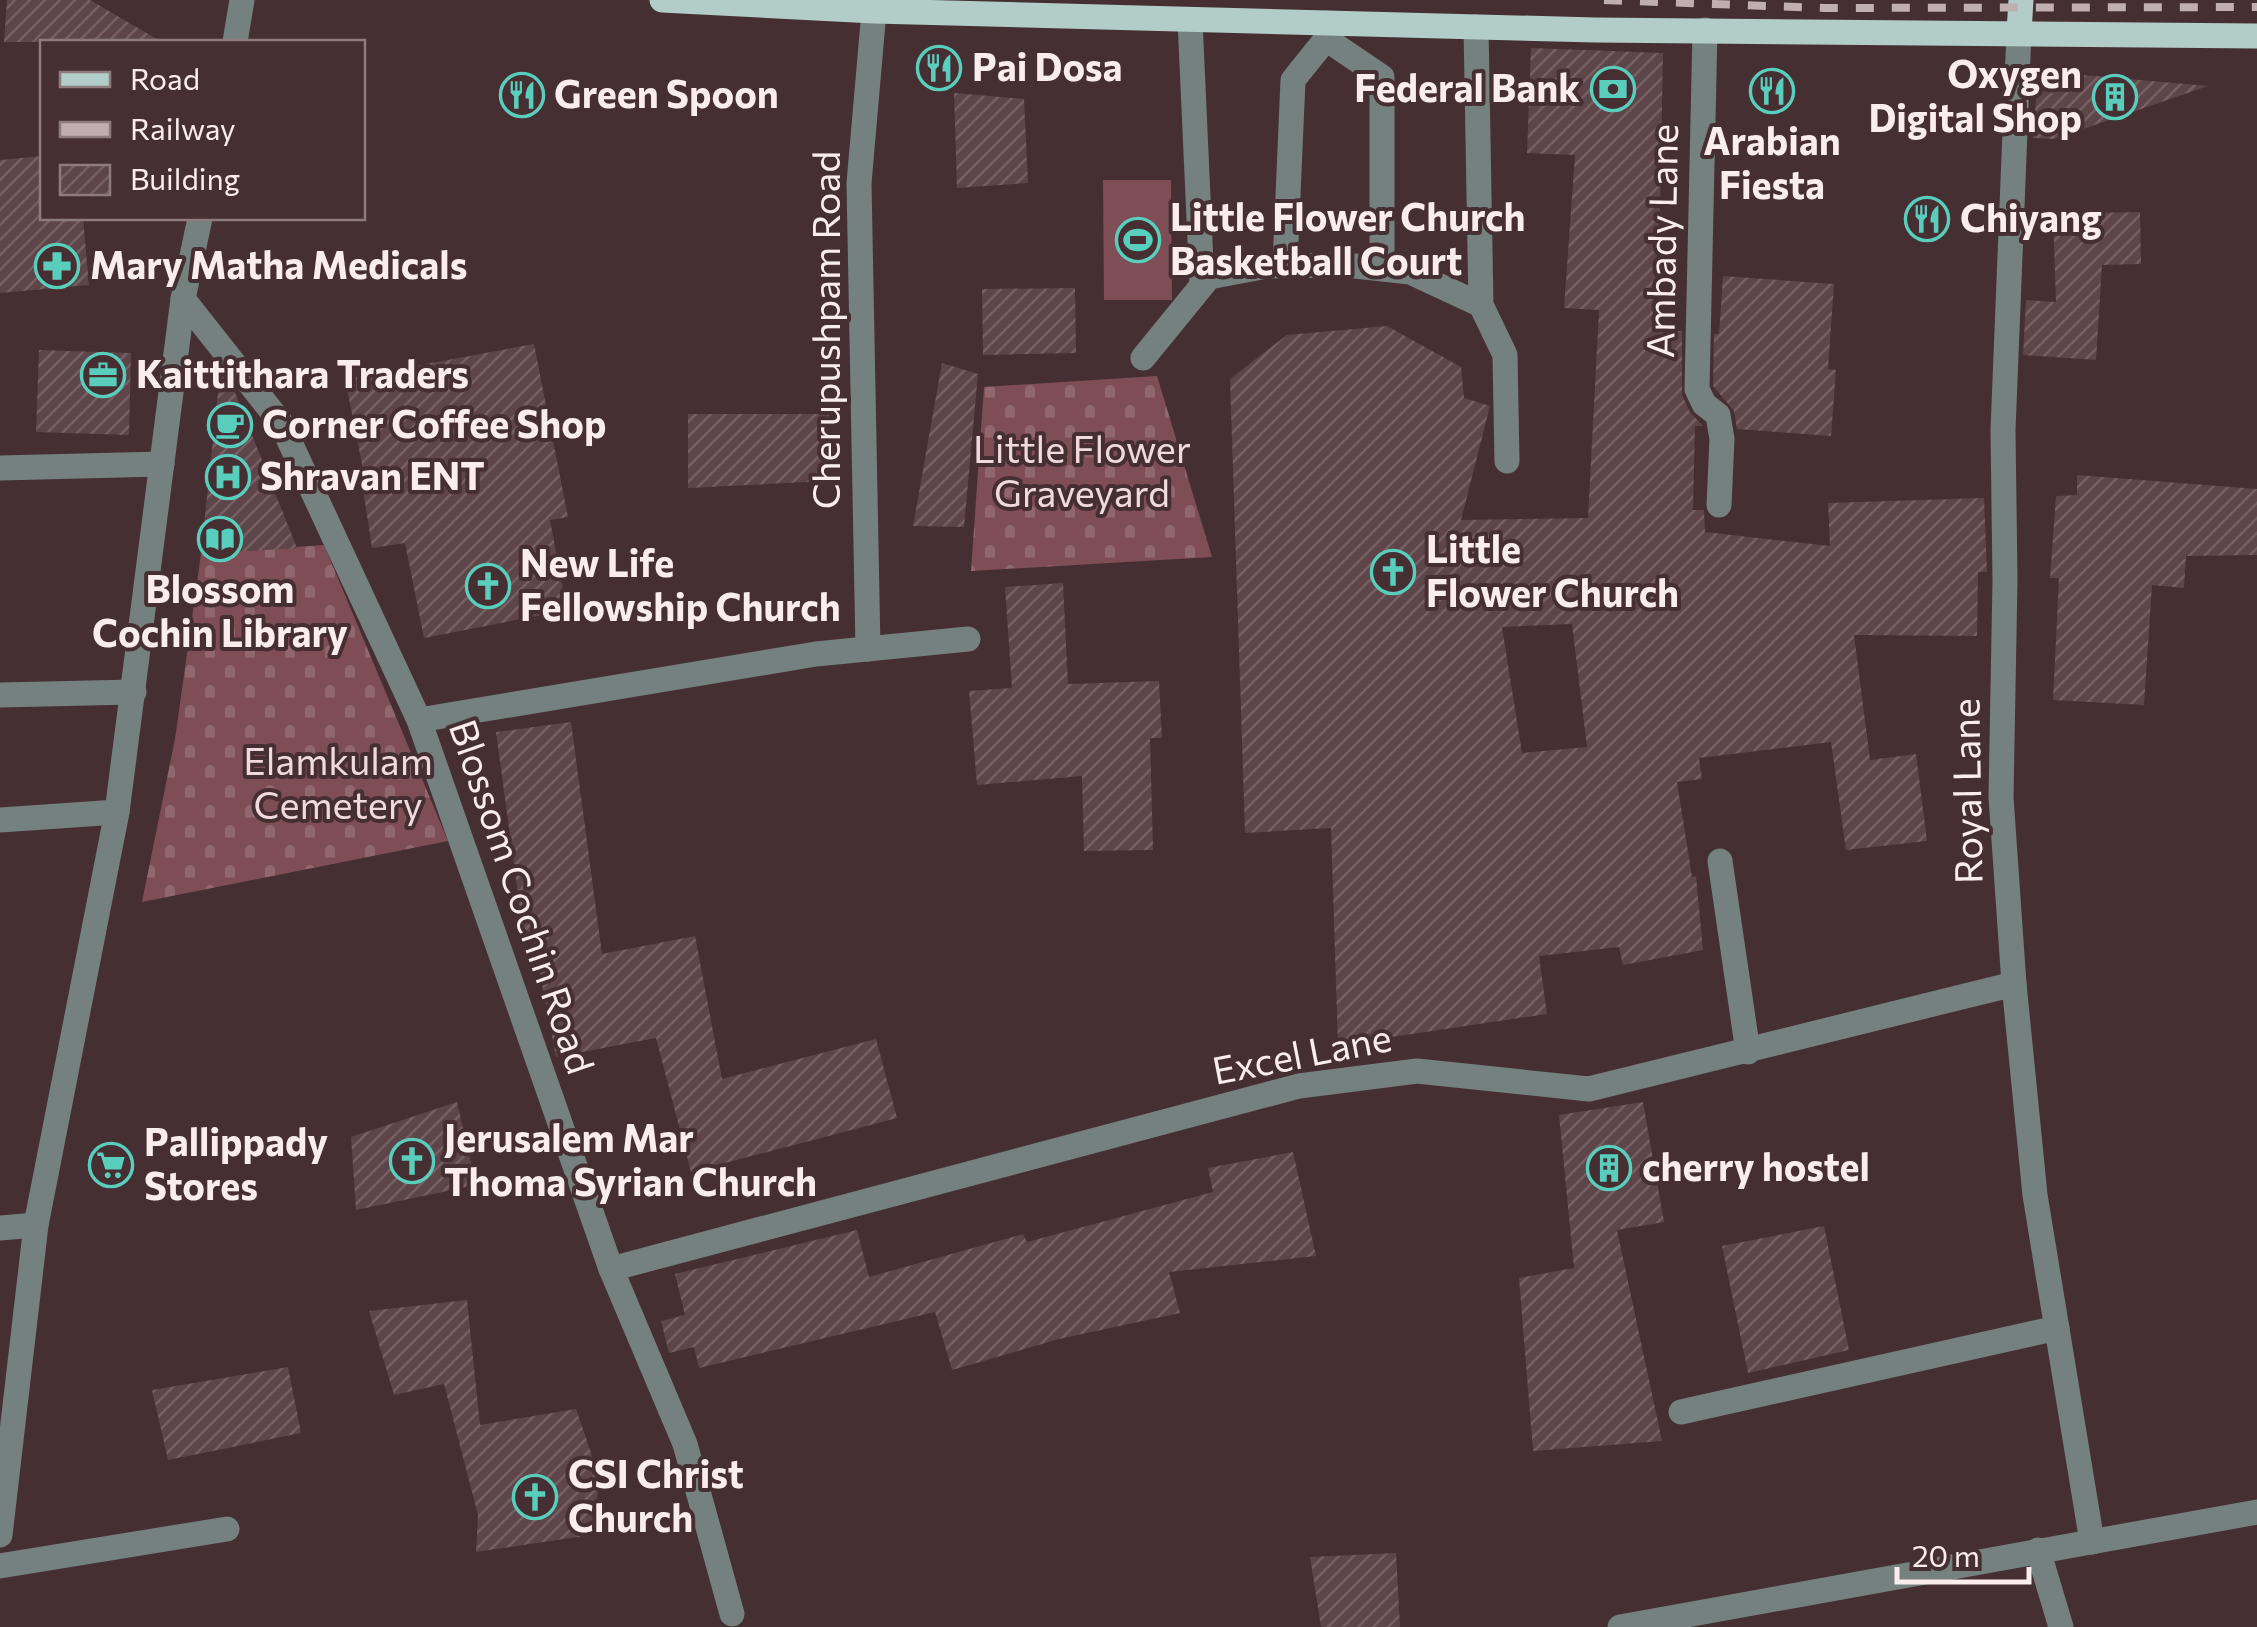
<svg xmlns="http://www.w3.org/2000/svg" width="2257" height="1627" font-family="Commissioner,sans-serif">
  <defs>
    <pattern id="cemetery-stones" width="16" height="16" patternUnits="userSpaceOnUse" patternTransform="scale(2.5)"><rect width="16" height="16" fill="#7e4d56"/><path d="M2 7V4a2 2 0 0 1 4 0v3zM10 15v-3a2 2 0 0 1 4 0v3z" fill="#91676f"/></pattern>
    <pattern id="building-hatch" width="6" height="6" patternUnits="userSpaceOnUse" patternTransform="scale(2.5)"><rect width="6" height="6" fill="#5d4549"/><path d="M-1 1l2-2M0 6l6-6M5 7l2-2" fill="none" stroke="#756064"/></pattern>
  </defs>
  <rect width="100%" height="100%" fill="#462f33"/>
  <!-- cemetery -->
  <g fill="url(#cemetery-stones)">
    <polygon points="1157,376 1212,557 971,571 984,387"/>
    <polygon points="324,545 448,841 142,902 175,739 201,554"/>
  </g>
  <!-- pitch -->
  <polygon fill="#7e4d56" points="1171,180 1172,300 1104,300 1103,180"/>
  <!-- building -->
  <g fill="url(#building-hatch)" fill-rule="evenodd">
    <polygon points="7,0 90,0 162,42 4,42"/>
    <path d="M1531 48 1663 53 1660 209 1652 329 1682 331V395L1690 412 1703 426H1695L1693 510H1704L1705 532 1830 546 1828 503 1984 498 1987 572H1978L1977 636 1854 635 1870 760 1916 754 1927 841 1846 850 1831 742 1699 758 1702 779 1677 782 1692 877 1696 876 1703 950 1623 965 1619 947 1539 956 1547 1014 1338 1045 1331 828 1245 833 1230 379 1287 335 1387 326 1461 367 1464 398 1490 406 1461 520 1588 518 1599 310 1564 308 1575 155 1527 153ZM1572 624 1587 747 1522 753 1502 627Z"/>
    <polygon points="2038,71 2208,86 2054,139 2033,138"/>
    <polygon points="954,93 1024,99 1028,183 957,188"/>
    <polygon points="42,156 42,218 83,218 89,285 0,293 0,160"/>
    <polygon points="2140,212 2141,264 2102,265 2096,360 2023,355 2026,300 2056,302 2053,214"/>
    <polygon points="1723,276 1834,284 1828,369 1836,370 1831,436 1737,429 1734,411 1713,386 1714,334 1719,334"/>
    <polygon points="1075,288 1076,353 983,355 982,289"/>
    <polygon points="534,344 568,517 550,520 567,610 424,638 405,543 372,548 360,469 363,469 345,379"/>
    <polygon points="39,350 131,353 129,435 36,432"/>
    <polygon points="942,363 978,374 964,527 913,526"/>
    <polygon points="220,373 234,390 297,548 201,554"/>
    <polygon points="688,414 829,414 826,481 688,488"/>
    <polygon points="2077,475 2257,489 2257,555 2186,556 2184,588 2152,585 2144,705 2053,700 2059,578 2050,578 2056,496 2077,495"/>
    <polygon points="1063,583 1068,684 1159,681 1162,738 1150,738 1153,850 1084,851 1082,776 977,785 969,691 1012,688 1005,587"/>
    <polygon points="571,722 602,954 695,936 722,1079 876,1039 897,1118 691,1172 656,1038 556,1057 533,938 524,939 496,732"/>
    <polygon points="457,1102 476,1185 356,1210 351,1137"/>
    <polygon points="1643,1102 1664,1222 1617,1230 1662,1441 1533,1451 1519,1278 1574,1268 1559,1115"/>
    <polygon points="1293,1152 1316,1256 1169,1272 1180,1313 1059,1339 952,1370 935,1312 699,1368 694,1347 669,1353 661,1321 685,1315 675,1274 857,1230 869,1277 1023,1234 1027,1242 1213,1192 1208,1168"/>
    <polygon points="1824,1226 1849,1350 1748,1373 1722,1246"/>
    <polygon points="467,1300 480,1425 576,1409 600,1479 591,1535 476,1552 478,1515 444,1384 394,1395 369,1311"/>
    <polygon points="288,1367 301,1433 168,1460 152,1390"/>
    <polygon points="1396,1553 1400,1627 1321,1627 1310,1557"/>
  </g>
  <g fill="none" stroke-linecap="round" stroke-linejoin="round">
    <!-- minor -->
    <g stroke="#75817f" stroke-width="25">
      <polyline points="1190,20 1202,285"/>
      <polyline points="1326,23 1326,39 1382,77 1382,268"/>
      <polyline points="1476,27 1481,305 1505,355 1507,461"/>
      <polyline points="1705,30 1697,389 1704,404 1718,415 1722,439 1719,505"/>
      <polyline points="2019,32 2003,430 2005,580 2001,797 2014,984 2035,1195 2092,1542"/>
      <polyline points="235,42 242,0"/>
      <polyline points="1285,265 1293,80 1326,39"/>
      <polyline points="183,299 281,423 419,720 611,1269 685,1444 732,1614"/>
      <polyline points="1143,358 1209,277 1267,266 1346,265 1410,272 1481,305"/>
      <polyline points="0,468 162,464"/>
      <polyline points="868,649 859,183 874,11"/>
      <polyline points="0,695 134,692"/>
      <polyline points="419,720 816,654 968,639"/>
      <polyline points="0,820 117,812"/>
      <polyline points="1720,861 1748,1052"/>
      <polyline points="0,1228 36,1225"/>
      <polyline points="611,1269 1299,1086 1417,1071 1589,1089 2014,984"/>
      <polyline points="1681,1412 2057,1328"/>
      <polyline points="0,1535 36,1225 117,812 183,299 200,218"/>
      <polyline points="2038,1550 2061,1627"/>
      <polyline points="0,1566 227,1529"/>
      <polyline points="1620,1627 2257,1512"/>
    </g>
    <!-- major -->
    <g stroke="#b2ccc7" stroke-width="25">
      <polyline points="662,0 874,11 1595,30 2257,36"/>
      <polyline points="2019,32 2021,0"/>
    </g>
    <!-- rail -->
    <polyline stroke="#c0aeb1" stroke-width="8" stroke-dasharray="18 18" stroke-linecap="butt" points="1604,0 1824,8 2257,7"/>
  </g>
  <!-- icons -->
  <defs>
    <symbol id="restaurant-ring" viewBox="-11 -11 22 22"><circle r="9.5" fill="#462f33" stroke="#5acebc" stroke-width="1.5"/><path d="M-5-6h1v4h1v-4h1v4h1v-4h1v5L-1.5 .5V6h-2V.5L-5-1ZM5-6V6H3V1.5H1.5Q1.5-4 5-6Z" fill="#5acebc"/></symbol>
    <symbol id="bank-ring" viewBox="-11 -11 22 22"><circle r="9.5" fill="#462f33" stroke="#5acebc" stroke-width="1.5"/><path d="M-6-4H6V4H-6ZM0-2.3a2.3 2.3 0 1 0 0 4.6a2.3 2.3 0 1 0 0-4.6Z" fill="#5acebc"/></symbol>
    <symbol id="building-ring" viewBox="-11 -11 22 22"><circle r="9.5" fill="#462f33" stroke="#5acebc" stroke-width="1.5"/><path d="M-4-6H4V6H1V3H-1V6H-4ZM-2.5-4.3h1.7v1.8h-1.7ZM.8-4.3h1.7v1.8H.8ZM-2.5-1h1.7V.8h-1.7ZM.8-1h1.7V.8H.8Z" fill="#5acebc"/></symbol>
    <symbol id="stadium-ring" viewBox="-11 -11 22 22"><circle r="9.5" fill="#462f33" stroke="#5acebc" stroke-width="1.5"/><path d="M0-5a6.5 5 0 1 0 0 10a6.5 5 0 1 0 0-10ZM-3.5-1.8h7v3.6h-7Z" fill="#5acebc"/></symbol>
    <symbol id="pharmacy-ring" viewBox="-11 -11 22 22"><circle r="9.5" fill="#462f33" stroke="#5acebc" stroke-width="1.5"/><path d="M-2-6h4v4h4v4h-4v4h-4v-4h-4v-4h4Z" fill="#5acebc"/></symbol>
    <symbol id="office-ring" viewBox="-11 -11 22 22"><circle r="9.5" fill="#462f33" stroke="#5acebc" stroke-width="1.5"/><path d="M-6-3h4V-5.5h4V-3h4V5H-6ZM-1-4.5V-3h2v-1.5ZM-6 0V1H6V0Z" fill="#5acebc"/></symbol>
    <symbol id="cafe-ring" viewBox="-11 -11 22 22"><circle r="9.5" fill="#462f33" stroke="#5acebc" stroke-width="1.5"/><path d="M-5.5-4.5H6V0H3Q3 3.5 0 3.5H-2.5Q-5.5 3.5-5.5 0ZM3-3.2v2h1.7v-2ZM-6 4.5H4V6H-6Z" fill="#5acebc"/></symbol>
    <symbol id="hospital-ring" viewBox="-11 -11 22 22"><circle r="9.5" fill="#462f33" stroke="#5acebc" stroke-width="1.5"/><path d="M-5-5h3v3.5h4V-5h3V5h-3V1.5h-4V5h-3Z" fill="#5acebc"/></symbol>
    <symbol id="library-ring" viewBox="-11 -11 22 22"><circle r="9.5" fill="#462f33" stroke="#5acebc" stroke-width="1.5"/><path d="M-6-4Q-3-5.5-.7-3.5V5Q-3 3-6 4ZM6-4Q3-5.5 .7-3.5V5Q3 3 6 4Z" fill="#5acebc"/></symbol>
    <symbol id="church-ring" viewBox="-11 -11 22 22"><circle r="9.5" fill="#462f33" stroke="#5acebc" stroke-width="1.5"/><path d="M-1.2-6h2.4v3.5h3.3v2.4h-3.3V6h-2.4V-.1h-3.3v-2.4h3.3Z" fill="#5acebc"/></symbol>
    <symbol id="supermarket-ring" viewBox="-11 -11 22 22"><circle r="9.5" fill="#462f33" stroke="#5acebc" stroke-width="1.5"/><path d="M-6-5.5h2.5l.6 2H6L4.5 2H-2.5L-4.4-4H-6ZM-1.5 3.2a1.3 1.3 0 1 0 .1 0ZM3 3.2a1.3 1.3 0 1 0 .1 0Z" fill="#5acebc"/></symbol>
  </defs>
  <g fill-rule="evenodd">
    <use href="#restaurant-ring" x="914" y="43" width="50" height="50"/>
    <use href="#bank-ring" x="1588" y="64" width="50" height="50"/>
    <use href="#restaurant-ring" x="1747" y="66" width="50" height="50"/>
    <use href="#restaurant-ring" x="497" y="70" width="50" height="50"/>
    <use href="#building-ring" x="2090" y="72" width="50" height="50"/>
    <use href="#restaurant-ring" x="1902" y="194" width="50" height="50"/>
    <use href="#stadium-ring" x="1113" y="215" width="50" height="50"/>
    <use href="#pharmacy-ring" x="32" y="241" width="50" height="50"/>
    <use href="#office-ring" x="78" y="350" width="50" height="50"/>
    <use href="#cafe-ring" x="205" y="400" width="50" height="50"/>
    <use href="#hospital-ring" x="203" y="452" width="50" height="50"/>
    <use href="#library-ring" x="195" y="514" width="50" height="50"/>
    <use href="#church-ring" x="1368" y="547" width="50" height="50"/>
    <use href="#church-ring" x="463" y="561" width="50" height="50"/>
    <use href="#church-ring" x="387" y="1136" width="50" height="50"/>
    <use href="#supermarket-ring" x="86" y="1140" width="50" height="50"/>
    <use href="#building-ring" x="1584" y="1143" width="50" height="50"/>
    <use href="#church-ring" x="510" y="1472" width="50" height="50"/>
  </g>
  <g text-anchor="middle" stroke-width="8" stroke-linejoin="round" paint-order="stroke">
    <!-- poi labels -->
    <g font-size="38" font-weight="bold" fill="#fbecee" stroke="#462f33" text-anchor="start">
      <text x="972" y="81">Pai Dosa</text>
      <text x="2082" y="88" text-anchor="end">Oxygen<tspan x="2082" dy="44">Digital Shop</tspan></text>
      <text x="1580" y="102" text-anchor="end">Federal Bank</text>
      <text x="554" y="108">Green Spoon</text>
      <text x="1772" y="155" text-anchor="middle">Arabian<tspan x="1772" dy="44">Fiesta</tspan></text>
      <text x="1170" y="231">Little Flower Church<tspan x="1170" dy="44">Basketball Court</tspan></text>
      <text x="1960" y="232">Chiyang</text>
      <text x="90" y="279">Mary Matha Medicals</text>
      <text x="136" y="388">Kaittithara Traders</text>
      <text x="262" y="438">Corner Coffee Shop</text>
      <text x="260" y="490">Shravan ENT</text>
      <text x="1426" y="563">Little<tspan x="1426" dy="44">Flower Church</tspan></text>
      <text x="520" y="577">New Life<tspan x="520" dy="44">Fellowship Church</tspan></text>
      <text x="220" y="603" text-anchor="middle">Blossom<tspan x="220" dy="44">Cochin Library</tspan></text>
      <text x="444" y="1152">Jerusalem Mar<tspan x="444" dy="44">Thoma Syrian Church</tspan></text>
      <text x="144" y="1156">Pallippady<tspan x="144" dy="44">Stores</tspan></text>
      <text x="1642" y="1181">cherry hostel</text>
      <text x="568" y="1488">CSI Christ<tspan x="568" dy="44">Church</tspan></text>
    </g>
    <!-- street labels -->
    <g font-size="38" fill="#fbecee" stroke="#462f33">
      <text transform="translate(1663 241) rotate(-89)" y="13">Ambady Lane</text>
      <text transform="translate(827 330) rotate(-90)" y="13">Cherupushpam Road</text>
      <text transform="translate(1968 791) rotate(-91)" y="13">Royal Lane</text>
      <text transform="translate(521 897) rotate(71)" y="13">Blossom Cochin Road</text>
      <text transform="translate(1302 1055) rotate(-11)" y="13">Excel Lane</text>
    </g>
    <!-- park labels -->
    <g font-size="38" fill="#f1dadd" stroke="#462f33">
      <text x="1082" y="463">Little Flower<tspan x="1082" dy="44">Graveyard</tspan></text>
      <text x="338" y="775">Elamkulam<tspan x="338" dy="44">Cemetery</tspan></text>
    </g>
  </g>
  <!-- legend -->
  <rect x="40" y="40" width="325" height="180" fill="#462f33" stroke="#8e7b7e" stroke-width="2.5"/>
  <rect x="60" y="72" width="50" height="15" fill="#b2ccc7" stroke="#8e7b7e" stroke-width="2.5"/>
  <text x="130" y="90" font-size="30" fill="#fbecee">Road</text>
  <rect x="60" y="122" width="50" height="15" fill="#c0aeb1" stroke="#8e7b7e" stroke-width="2.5"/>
  <text x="130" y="140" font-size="30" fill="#fbecee">Railway</text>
  <rect x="60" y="165" width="50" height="30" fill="url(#building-hatch)" stroke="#8e7b7e" stroke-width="2.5"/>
  <text x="130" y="190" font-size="30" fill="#fbecee">Building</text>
  <!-- scale -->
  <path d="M1897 1567v15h132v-15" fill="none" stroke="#fbecee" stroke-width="5"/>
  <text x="1912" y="1567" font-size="30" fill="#fbecee" stroke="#462f33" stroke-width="8" paint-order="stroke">20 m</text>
</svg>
